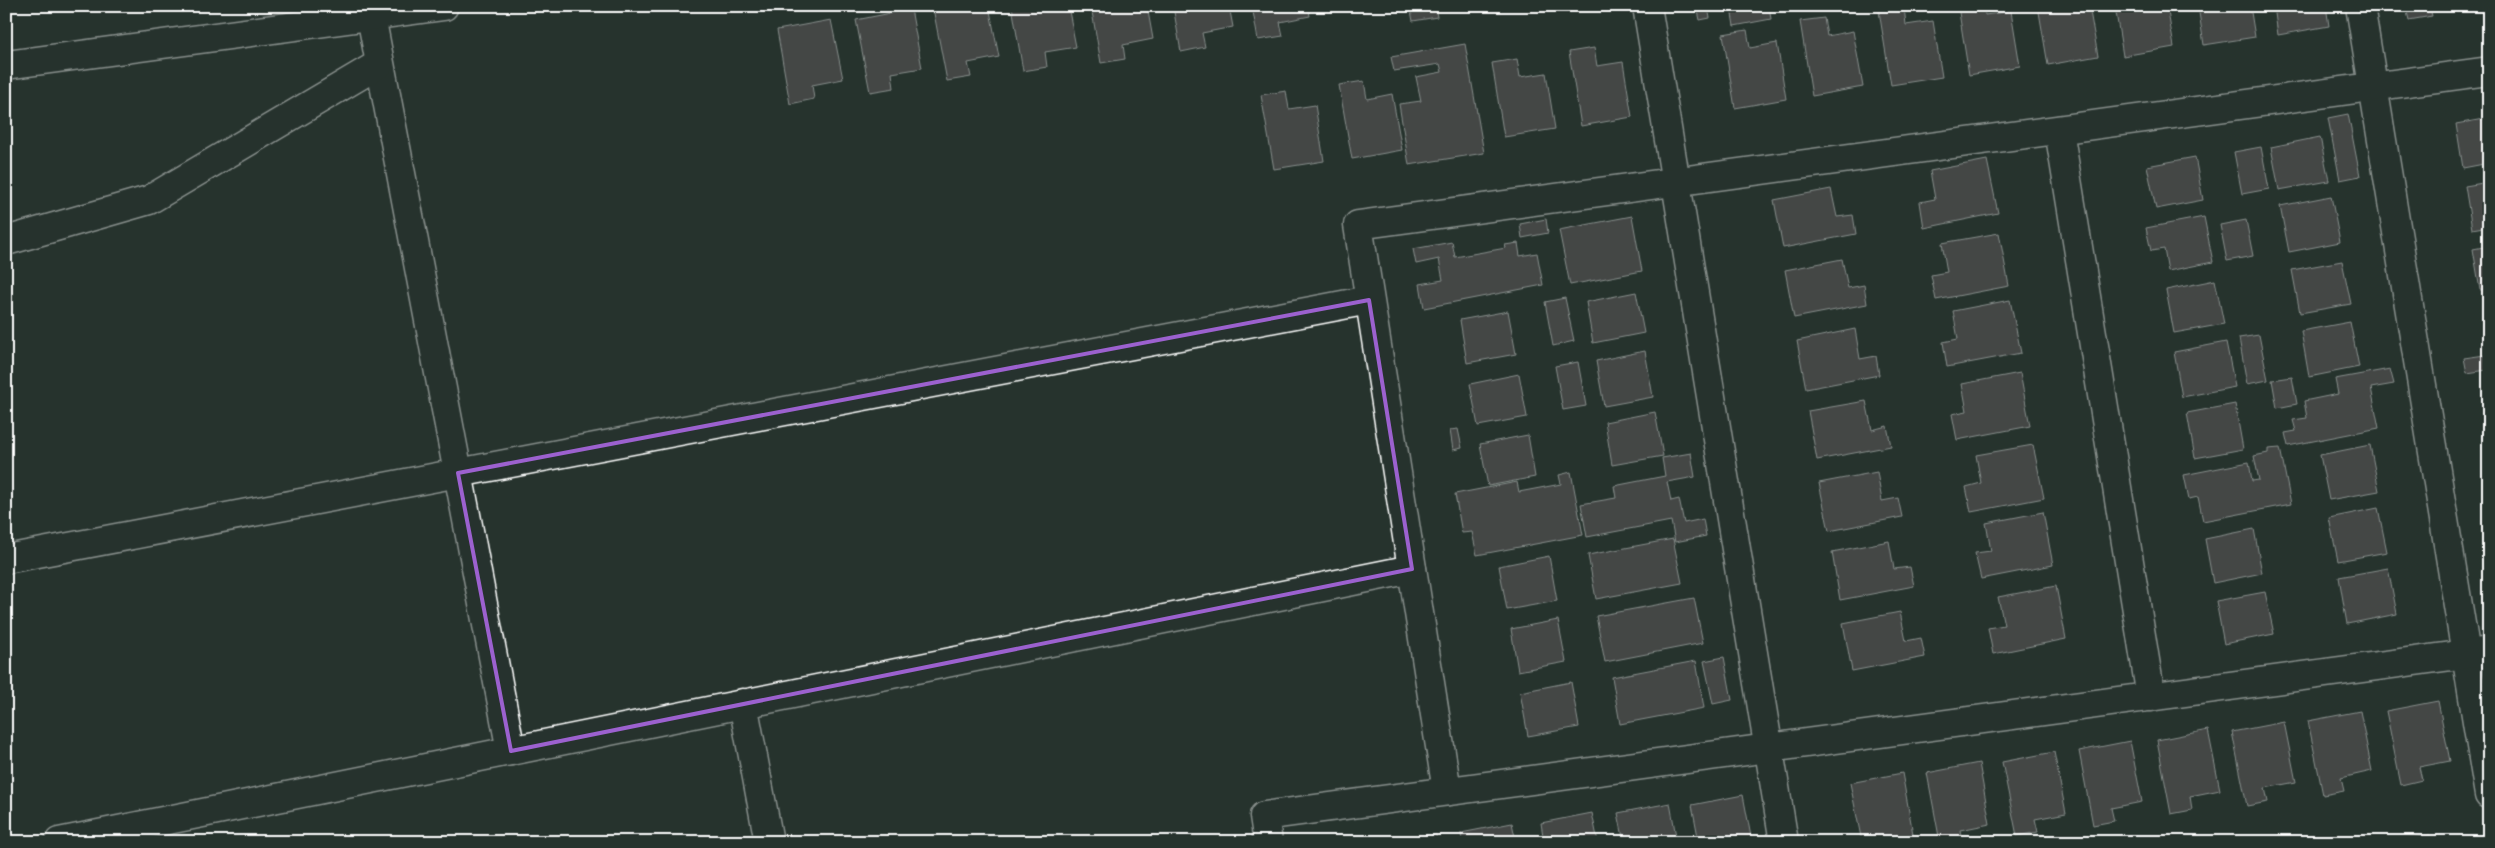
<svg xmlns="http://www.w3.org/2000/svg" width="2495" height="848" font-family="'Shantell Sans',sans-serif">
  <rect width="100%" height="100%" fill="#26332d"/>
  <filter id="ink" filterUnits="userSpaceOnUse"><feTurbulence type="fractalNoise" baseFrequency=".02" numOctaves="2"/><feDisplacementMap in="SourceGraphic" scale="10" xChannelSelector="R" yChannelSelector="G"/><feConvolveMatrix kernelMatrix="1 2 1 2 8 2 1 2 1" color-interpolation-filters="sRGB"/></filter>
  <g filter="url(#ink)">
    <!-- building -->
    <g fill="#695f64" stroke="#fff">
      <polygon points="942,6 989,6 999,57 968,63 971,77 947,81 933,8"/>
      <polygon points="1012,6 1068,6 1076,47 1045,52 1047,67 1023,71"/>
      <polygon points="1091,6 1147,6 1153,39 1123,45 1125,59 1101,63"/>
      <polygon points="1173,6 1229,6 1233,27 1202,33 1205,47 1181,52"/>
      <polygon points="1252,6 1308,6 1310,16 1280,22 1283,36 1258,40"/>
      <polygon points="1410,6 1435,6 1437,17 1413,21"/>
      <polygon points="1485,6 1510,6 1510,7 1486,11"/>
      <polygon points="1742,6 1769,6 1771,19 1734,26 1731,8"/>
      <polygon points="1958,6 1984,6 1985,15 2011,11 2020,66 1969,75"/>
      <polygon points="2038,6 2089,6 2098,56 2048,65"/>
      <polygon points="2115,6 2167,6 2174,47 2123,56"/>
      <polygon points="2198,6 2250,6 2255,37 2204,45"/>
      <polygon points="2274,6 2326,6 2329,26 2278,35"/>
      <polygon points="1904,7 1906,25 1933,21 1942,77 1891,85 1879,11"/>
      <polygon points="1708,8 1710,18 1700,20 1698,11"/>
      <polygon points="2430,8 2432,16 2409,20 2407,12"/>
      <polygon points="911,9 922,68 892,73 894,88 870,92 856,20"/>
      <polygon points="1824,18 1827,36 1853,31 1863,87 1812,96 1800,21"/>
      <polygon points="831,20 843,79 812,85 814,99 790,104 777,30"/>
      <polygon points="1747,30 1750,48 1777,43 1786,99 1735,108 1723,34"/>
      <polygon points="1465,44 1484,153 1409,165 1399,104 1421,101 1416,77 1442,72 1440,64 1394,71 1391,57"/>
      <polygon points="1594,48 1597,66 1623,62 1632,117 1581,126 1569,52"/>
      <polygon points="1517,59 1520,77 1546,73 1555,129 1504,137 1492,63"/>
      <polygon points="1364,81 1367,99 1392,94 1402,150 1352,159 1339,85"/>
      <polygon points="1286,91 1289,109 1315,105 1324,161 1274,169 1261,95"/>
      <polygon points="2348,114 2360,176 2340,180 2328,118"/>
      <polygon points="2489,118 2489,163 2463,168 2456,124"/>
      <polygon points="2320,137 2329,181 2279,190 2271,147"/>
      <polygon points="2261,147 2269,189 2242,194 2234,152"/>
      <polygon points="2195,157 2203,200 2156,209 2147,166"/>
      <polygon points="1987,160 1998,213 1924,228 1920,202 1935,199 1930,171"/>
      <polygon points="2489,182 2489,226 2472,229 2465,186"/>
      <polygon points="1831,189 1837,217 1853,215 1856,234 1783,248 1774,200"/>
      <polygon points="2331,196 2340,242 2289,252 2280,206"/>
      <polygon points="1632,216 1642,271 1570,285 1559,230"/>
      <polygon points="2204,217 2213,262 2168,271 2164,249 2151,251 2146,228"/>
      <polygon points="1546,219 1548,233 1522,238 1520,224"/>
      <polygon points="2246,220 2253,256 2227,261 2220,225"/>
      <polygon points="1999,233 2009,286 1936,300 1931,275 1947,272 1942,243"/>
      <polygon points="1452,242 1455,257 1506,248 1505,245 1518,243 1520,256 1537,253 1543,285 1424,308 1420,284 1443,280 1439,259 1416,264 1413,249"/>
      <polygon points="2489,246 2489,289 2480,290 2473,249"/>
      <polygon points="1842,259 1848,288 1864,285 1867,304 1794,318 1785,270"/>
      <polygon points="2342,261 2351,304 2300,313 2292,270"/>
      <polygon points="2215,280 2224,324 2174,333 2166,290"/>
      <polygon points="1636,292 1644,333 1593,343 1586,302"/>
      <polygon points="1565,298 1574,341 1553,346 1545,302"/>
      <polygon points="2010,300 2021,353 1947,367 1943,342 1958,339 1953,311"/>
      <polygon points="2489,310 2489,344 2483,311"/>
      <polygon points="1508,311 1516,354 1467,363 1460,320"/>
      <polygon points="2350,322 2359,367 2309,377 2301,331"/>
      <polygon points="1855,329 1860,359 1876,356 1879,375 1806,389 1797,341"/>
      <polygon points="2259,335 2268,380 2247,384 2239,338"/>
      <polygon points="2226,342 2235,387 2182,397 2174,352"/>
      <polygon points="1645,351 1653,397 1604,406 1596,361"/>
      <polygon points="2485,355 2487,370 2467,373 2464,358"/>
      <polygon points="1578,362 1586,406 1563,410 1555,366"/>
      <polygon points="2390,369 2394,384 2371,388 2379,428 2288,446 2285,433 2296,431 2293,420 2307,418 2304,401 2338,394 2335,379"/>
      <polygon points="2020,373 2030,426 1957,440 1952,414 1967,411 1962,384"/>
      <polygon points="1519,374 1527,417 1478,426 1470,384"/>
      <polygon points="2292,377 2297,404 2277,408 2272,380"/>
      <polygon points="1866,401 1872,430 1887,426 1891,446 1817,460 1808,411"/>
      <polygon points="2235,404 2243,449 2195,458 2187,413"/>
      <polygon points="1655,412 1663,456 1612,465 1605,422"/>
      <polygon points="1458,429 1462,448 1453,450 1450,430"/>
      <polygon points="1528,435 1535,477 1488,486 1480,444"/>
      <polygon points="2033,445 2044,498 1971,512 1966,487 1981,483 1976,455"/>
      <polygon points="2370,445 2379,491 2329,500 2320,455"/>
      <polygon points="2280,448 2291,504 2203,521 2198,497 2189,499 2184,475 2249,462 2252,481 2259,480 2254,456 2268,453 2268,449"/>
      <polygon points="1691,453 1695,477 1667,482 1671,501 1679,499 1684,523 1703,519 1706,536 1675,542 1671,521 1587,537 1581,504 1616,498 1614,486 1665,476 1662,458"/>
      <polygon points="1571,472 1583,535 1477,555 1472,532 1462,533 1455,494 1517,482 1519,492 1561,484 1559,475"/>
      <polygon points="1877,472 1882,501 1898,498 1902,517 1829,531 1819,483"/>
      <polygon points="2378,508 2387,552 2338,561 2329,518"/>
      <polygon points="2043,512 2053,565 1981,579 1975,553 1991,551 1986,523"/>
      <polygon points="2254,529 2262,573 2213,583 2205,539"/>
      <polygon points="1673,539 1682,583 1596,599 1588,555"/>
      <polygon points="1889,541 1894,569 1910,567 1914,586 1840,600 1832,552"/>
      <polygon points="1549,556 1557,601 1507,610 1499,566"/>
      <polygon points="2388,568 2397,614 2347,624 2339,577"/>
      <polygon points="2056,586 2066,639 1993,654 1988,628 2004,625 1998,597"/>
      <polygon points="2265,592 2274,634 2224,644 2216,601"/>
      <polygon points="1694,598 1703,643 1605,662 1596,616"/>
      <polygon points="1900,612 1906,641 1921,638 1925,657 1852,671 1843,623"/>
      <polygon points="1558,620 1566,662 1518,671 1511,629"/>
      <polygon points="1724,657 1732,700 1713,704 1704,661"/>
      <polygon points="1696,661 1704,708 1620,724 1612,677"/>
      <polygon points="1571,682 1579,727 1528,736 1520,692"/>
      <polygon points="2438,701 2450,761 2419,767 2422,780 2401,785 2386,711"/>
      <polygon points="2360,711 2372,771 2341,778 2344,791 2323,795 2308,721"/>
      <polygon points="2284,722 2296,782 2265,788 2268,802 2247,806 2232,732"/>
      <polygon points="2208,730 2220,790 2190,796 2192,810 2171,814 2157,740"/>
      <polygon points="2130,741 2142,802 2111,808 2114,821 2093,825 2079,751"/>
      <polygon points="2054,752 2066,813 2035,819 2038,832 2017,836 2002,762"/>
      <polygon points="1979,763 1990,824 1960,830 1962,842 1940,842 1927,773"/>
      <polygon points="1902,773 1913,834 1883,840 1883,842 1862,842 1850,783"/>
      <polygon points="1743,795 1752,842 1699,842 1692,805"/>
      <polygon points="1670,803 1677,842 1624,842 1618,813"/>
      <polygon points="1592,813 1598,842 1544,842 1541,823"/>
      <polygon points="1512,823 1516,842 1462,842 1461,833"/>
      <polygon points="1436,835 1437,842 1400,842"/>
      <polygon points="2430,835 2431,842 2405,842 2404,839"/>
    </g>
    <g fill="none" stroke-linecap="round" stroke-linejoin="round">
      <defs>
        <g id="street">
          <polyline points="1647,6 1784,842"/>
          <polyline points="2360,6 2489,795"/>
          <polyline points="371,16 511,751"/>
          <polyline points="2059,130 2151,697"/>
          <polyline points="6,241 149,200 379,64"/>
          <polyline points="6,559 1369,300"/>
          <polyline points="743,703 769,842"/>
          <polyline points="1447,791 1358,225 2489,71"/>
          <polyline points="59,842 1412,569"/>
          <polyline points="1268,842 1264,816 2489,651"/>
        </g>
        <polyline id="secondary" points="6,65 444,6"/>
      </defs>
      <!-- street casing -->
      <use href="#street" stroke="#fff" stroke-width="31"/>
      <!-- secondary casing -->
      <use href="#secondary" stroke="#fff" stroke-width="31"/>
      <!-- street -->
      <use href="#street" stroke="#26332d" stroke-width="28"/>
      <!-- secondary -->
      <use href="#secondary" stroke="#26332d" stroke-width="28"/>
    </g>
  </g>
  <!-- marked area -->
  <path d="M0 0H2495V848H0ZM1369 300 1412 569 511 751 458 473Z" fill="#26332d" fill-opacity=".55" fill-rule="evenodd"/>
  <path fill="none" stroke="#9c61cf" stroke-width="4" stroke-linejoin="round" d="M1369 300 1412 569 511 751 458 473Z"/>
  <!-- margin -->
  <rect width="2495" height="848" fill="none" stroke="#26332d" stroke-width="25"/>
  <rect x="12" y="12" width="2470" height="823" fill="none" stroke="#fff" stroke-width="2" filter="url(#ink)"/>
</svg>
